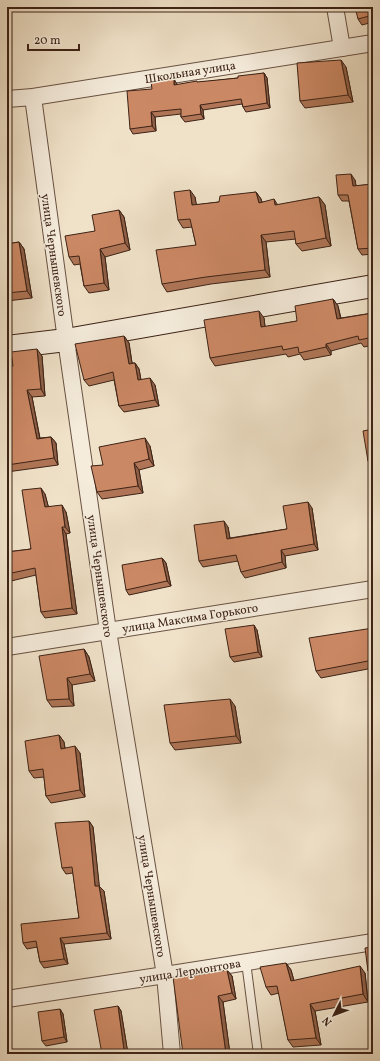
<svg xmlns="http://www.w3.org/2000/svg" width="380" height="1061" font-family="Vollkorn,serif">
  <rect width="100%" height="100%" fill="#f0e2c9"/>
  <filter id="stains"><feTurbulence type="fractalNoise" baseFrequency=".005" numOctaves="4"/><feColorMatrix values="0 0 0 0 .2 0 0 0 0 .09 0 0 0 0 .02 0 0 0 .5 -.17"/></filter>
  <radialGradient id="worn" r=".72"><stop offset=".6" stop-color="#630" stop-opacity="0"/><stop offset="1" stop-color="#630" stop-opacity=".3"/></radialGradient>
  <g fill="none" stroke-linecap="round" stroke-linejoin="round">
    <defs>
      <polyline id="lane" points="246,962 258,1054"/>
      <g id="street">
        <polyline points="335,7 342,48"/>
        <polyline points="33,97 66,340 108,631 165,975 172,1054"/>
        <polyline points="7,99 33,97 373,43"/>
        <polyline points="7,647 373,589"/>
        <polyline points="7,999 165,975 373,942"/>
      </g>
      <polyline id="secondary" points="7,347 66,340 373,286"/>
    </defs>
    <!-- lane casing -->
    <use href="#lane" stroke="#695243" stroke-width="10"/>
    <!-- street casing -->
    <use href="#street" stroke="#695243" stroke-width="18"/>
    <!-- secondary casing -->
    <use href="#secondary" stroke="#3c2216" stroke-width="24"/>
    <!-- lane -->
    <use href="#lane" stroke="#f5ecdc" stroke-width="8"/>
    <!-- street -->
    <use href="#street" stroke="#f5ecdc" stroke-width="16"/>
    <!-- secondary -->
    <use href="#secondary" stroke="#f5ecdc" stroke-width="22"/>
  </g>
  <!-- wall -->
  <g fill="#af7556" stroke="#3c2216">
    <polygon points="373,7 373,22 362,25 358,19"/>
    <polygon points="346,67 353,102 305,108 300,101"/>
    <polygon points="264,73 267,78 270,108 246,112 243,107 242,104 203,110 204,119 185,122 181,117 181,114 155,117 156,131 133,134 130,129 152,89 177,84 178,85 238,78"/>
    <polygon points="355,180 356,186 373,184 373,254 362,255 358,249 349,201 342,201 338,195"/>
    <polygon points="256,192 261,199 262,202 278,205 319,197 325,205 331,246 302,251 296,244 296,239 266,242 270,277 211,284 167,292 162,284 196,245 192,227 183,228 178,220 195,197 196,205 219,202"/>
    <polygon points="119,210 124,217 130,250 105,257 109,290 89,293 84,286 80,264 74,265 69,257 95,231"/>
    <polygon points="19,242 24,249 32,298 7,301 7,244"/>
    <polygon points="333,299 338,306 341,318 373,313 373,345 364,347 361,343 331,351 331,355 304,360 300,354 288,357 286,354 215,366 210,358 264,318 265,327 297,321"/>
    <polygon points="124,336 129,343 132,363 135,363 139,369 141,380 155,385 159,406 124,412 119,406 114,380 89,386 84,380"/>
    <polygon points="42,356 45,396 32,397 40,438 51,437 56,443 58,465 14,471 7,472 7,440 11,440 13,366"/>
    <polygon points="373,429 373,468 368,461"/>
    <polygon points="150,446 154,466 139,470 143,493 102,499 97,492 103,465"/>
    <polygon points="45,494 48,506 66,512 70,533 66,534 77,614 45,618 41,612 36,575 7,582 7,552 31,549"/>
    <polygon points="312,508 318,550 285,556 286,568 245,578 241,572 238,561 203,567 199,561 228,527 230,538 287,529"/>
    <polygon points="162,558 166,563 171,586 129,595 126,590"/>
    <polygon points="373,628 373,668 321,678 316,671"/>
    <polygon points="257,630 262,657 234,662 230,657"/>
    <polygon points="84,649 89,657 95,681 72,685 74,706 52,707 47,700"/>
    <polygon points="235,706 241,743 175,750 170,743"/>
    <polygon points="59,735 64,742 65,748 80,753 85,797 51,803 46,796 44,777 34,778 29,771"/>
    <polygon points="89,821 93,827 99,886 104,891 111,939 64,944 68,964 44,968 40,962 37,947 27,949 23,943 79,918 73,873 66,874 62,868"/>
    <polygon points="373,947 373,977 368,971"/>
    <polygon points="286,963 291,970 294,981 365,973 368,1002 315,1011 321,1045 293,1047 288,1040 279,993 271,995 266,987"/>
    <polygon points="227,970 232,976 236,999 223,1002 230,1054 183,1054 192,975"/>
    <polygon points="118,1006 121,1011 128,1054 102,1054"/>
    <polygon points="60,1009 63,1014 67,1042 46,1046 42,1041"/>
  </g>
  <!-- shaded-wall -->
  <g fill="#8e5f46" stroke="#3c2216">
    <polygon points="341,60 346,67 353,102 348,95"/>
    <polygon points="264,73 267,78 270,108 267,103"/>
    <polygon points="174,79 177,84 178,91 174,85"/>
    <polygon points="200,105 203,110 204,119 201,114"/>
    <polygon points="151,112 155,117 156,131 152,126"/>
    <polygon points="351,174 355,180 357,192 353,186"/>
    <polygon points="190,190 195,197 198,213 192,205"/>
    <polygon points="256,192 261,199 264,210 259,203"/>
    <polygon points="319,197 325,205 331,246 326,238"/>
    <polygon points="274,199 279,207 275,205"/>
    <polygon points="119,210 124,217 130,250 125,243"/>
    <polygon points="261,235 266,242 270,277 265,270"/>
    <polygon points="19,242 24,249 32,298 27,291"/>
    <polygon points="100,249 105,257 109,290 104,283"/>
    <polygon points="333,299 338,306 342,326 337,319"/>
    <polygon points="259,311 264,318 266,335 261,327"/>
    <polygon points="124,336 129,343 133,370 129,364"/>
    <polygon points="326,344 331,351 331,355 326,347"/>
    <polygon points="37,349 42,356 45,396 41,389"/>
    <polygon points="135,363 139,369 142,386 138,380"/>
    <polygon points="150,378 155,385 159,406 155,400"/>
    <polygon points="27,390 32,397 41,445 37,439"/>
    <polygon points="51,437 56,443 58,465 54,458"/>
    <polygon points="145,438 150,446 154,466 149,459"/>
    <polygon points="134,463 139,470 143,493 138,486"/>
    <polygon points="41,488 45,494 50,513 45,507"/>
    <polygon points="308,502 312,508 318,550 314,544"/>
    <polygon points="62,505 66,512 70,533 65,527"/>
    <polygon points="224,521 228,527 231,545 227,539"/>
    <polygon points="62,527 66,534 77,614 72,608"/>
    <polygon points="281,550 285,556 286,568 282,562"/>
    <polygon points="162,558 166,563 171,586 167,581"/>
    <polygon points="254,625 257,630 262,657 258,652"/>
    <polygon points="84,649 89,657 95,681 90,674"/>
    <polygon points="67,678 72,685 74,706 69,699"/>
    <polygon points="230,699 235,706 241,743 236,736"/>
    <polygon points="59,735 64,742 66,756 61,749"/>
    <polygon points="75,746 80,753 85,797 80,790"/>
    <polygon points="89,821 93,827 100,892 95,886"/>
    <polygon points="99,886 104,891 111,939 107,933"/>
    <polygon points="60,938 64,944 68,964 64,959"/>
    <polygon points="286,963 291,970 296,988 291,981"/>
    <polygon points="360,966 365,973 368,1002 363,994"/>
    <polygon points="227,970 232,976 236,999 232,993"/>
    <polygon points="218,996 223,1002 230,1054 226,1054"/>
    <polygon points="310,1004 315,1011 321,1045 316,1038"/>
    <polygon points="118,1006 121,1011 128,1054 124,1050"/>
    <polygon points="60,1009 63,1014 67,1042 64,1037"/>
  </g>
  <!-- building -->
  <g fill="#cb8864" stroke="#3c2216">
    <polygon points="355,7 373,7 373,15 358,19"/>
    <polygon points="341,60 348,95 300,101 297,63"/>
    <polygon points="264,73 267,103 243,107 241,99 200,105 201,114 181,117 181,109 151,112 152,126 130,129 127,91 152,89 151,82 174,79 174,85 197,81 197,82 238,78 238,76"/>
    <polygon points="351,174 353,186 373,184 373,248 358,249 348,195 338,195 336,175"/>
    <polygon points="190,190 192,205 219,202 220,196 256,192 259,203 274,199 275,205 319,197 326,238 296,244 294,231 261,235 265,270 206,277 162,284 156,250 196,245 190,219 178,220 174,192"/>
    <polygon points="119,210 125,243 100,249 104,283 84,286 79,256 69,257 65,236 95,231 92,215"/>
    <polygon points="19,242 27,291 7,293 7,244"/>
    <polygon points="333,299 337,319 373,313 373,337 359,340 358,336 326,344 326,347 299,353 298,347 283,350 282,346 210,358 204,320 259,311 261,327 297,321 295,306"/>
    <polygon points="124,336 129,364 135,363 138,380 150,378 155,400 119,406 113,372 84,380 75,344"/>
    <polygon points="37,349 41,389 27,390 37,439 51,437 54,458 7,465 7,440 11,440 7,421 7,367 13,366 11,352"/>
    <polygon points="373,429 373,460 368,461 363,431"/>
    <polygon points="145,438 149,459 134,463 138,486 97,492 91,466 103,465 99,447"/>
    <polygon points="41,488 45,507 62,505 65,527 62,527 72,608 41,612 35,568 7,574 7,552 31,549 22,490"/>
    <polygon points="308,502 314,544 281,550 282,562 241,572 236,555 199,561 194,525 224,521 227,539 287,529 283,506"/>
    <polygon points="162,558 167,581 126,590 122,565"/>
    <polygon points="254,625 258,652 230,657 225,629"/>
    <polygon points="373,628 373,660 316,671 309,638"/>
    <polygon points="84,649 90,674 67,678 69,699 47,700 39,656"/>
    <polygon points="230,699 236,736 170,743 164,705"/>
    <polygon points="59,735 61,749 75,746 80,790 46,796 43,769 29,771 25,741"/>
    <polygon points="89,821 95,886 99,886 107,933 60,938 64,959 40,962 36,941 23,943 21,924 79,918 72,867 62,868 55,823"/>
    <polygon points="373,947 373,970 368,971 365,948"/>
    <polygon points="286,963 291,981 360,966 363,994 310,1004 316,1038 288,1040 277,986 266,987 260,967"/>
    <polygon points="227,970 232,993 218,996 226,1054 183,1054 173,977 191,974 191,976"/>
    <polygon points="118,1006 124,1050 102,1054 94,1010"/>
    <polygon points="60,1009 64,1037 42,1041 38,1012"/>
  </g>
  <g text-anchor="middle" stroke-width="3" stroke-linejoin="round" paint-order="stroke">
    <!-- street labels -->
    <g font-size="12" fill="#3c2216" stroke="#f5ecdc">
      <text transform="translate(190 72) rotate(-9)" y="4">Школьная улица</text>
      <text transform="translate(54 255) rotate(82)" y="4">улица Чернышевского</text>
      <text transform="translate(100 576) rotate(82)" y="4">улица Чернышевского</text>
      <text transform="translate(190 618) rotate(-9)" y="4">улица Максима Горького</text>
      <text transform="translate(152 896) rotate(81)" y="4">улица Чернышевского</text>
      <text transform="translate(190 971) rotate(-9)" y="4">улица Лермонтова</text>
    </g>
  </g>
  <!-- margin -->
  <rect width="380" height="1061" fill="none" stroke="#f0e2c9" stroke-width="24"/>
  <rect x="8" y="8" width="364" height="1045" fill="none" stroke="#3c2216" stroke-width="2"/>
  <rect x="12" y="12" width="356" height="1037" fill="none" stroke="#3c2216"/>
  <!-- north arrow -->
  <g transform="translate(334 1015) rotate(228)" stroke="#f5ecdc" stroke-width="3" paint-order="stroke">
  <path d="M0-3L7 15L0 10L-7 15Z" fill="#3c2216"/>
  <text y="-6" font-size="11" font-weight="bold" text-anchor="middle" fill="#3c2216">N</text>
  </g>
  <!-- scale -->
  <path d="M28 44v6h51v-6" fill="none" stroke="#3c2216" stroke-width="2"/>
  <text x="34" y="44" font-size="12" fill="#3c2216" stroke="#f5ecdc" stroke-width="3" paint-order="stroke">20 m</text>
  <rect width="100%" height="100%" filter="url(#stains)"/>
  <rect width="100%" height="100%" fill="url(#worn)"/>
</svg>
